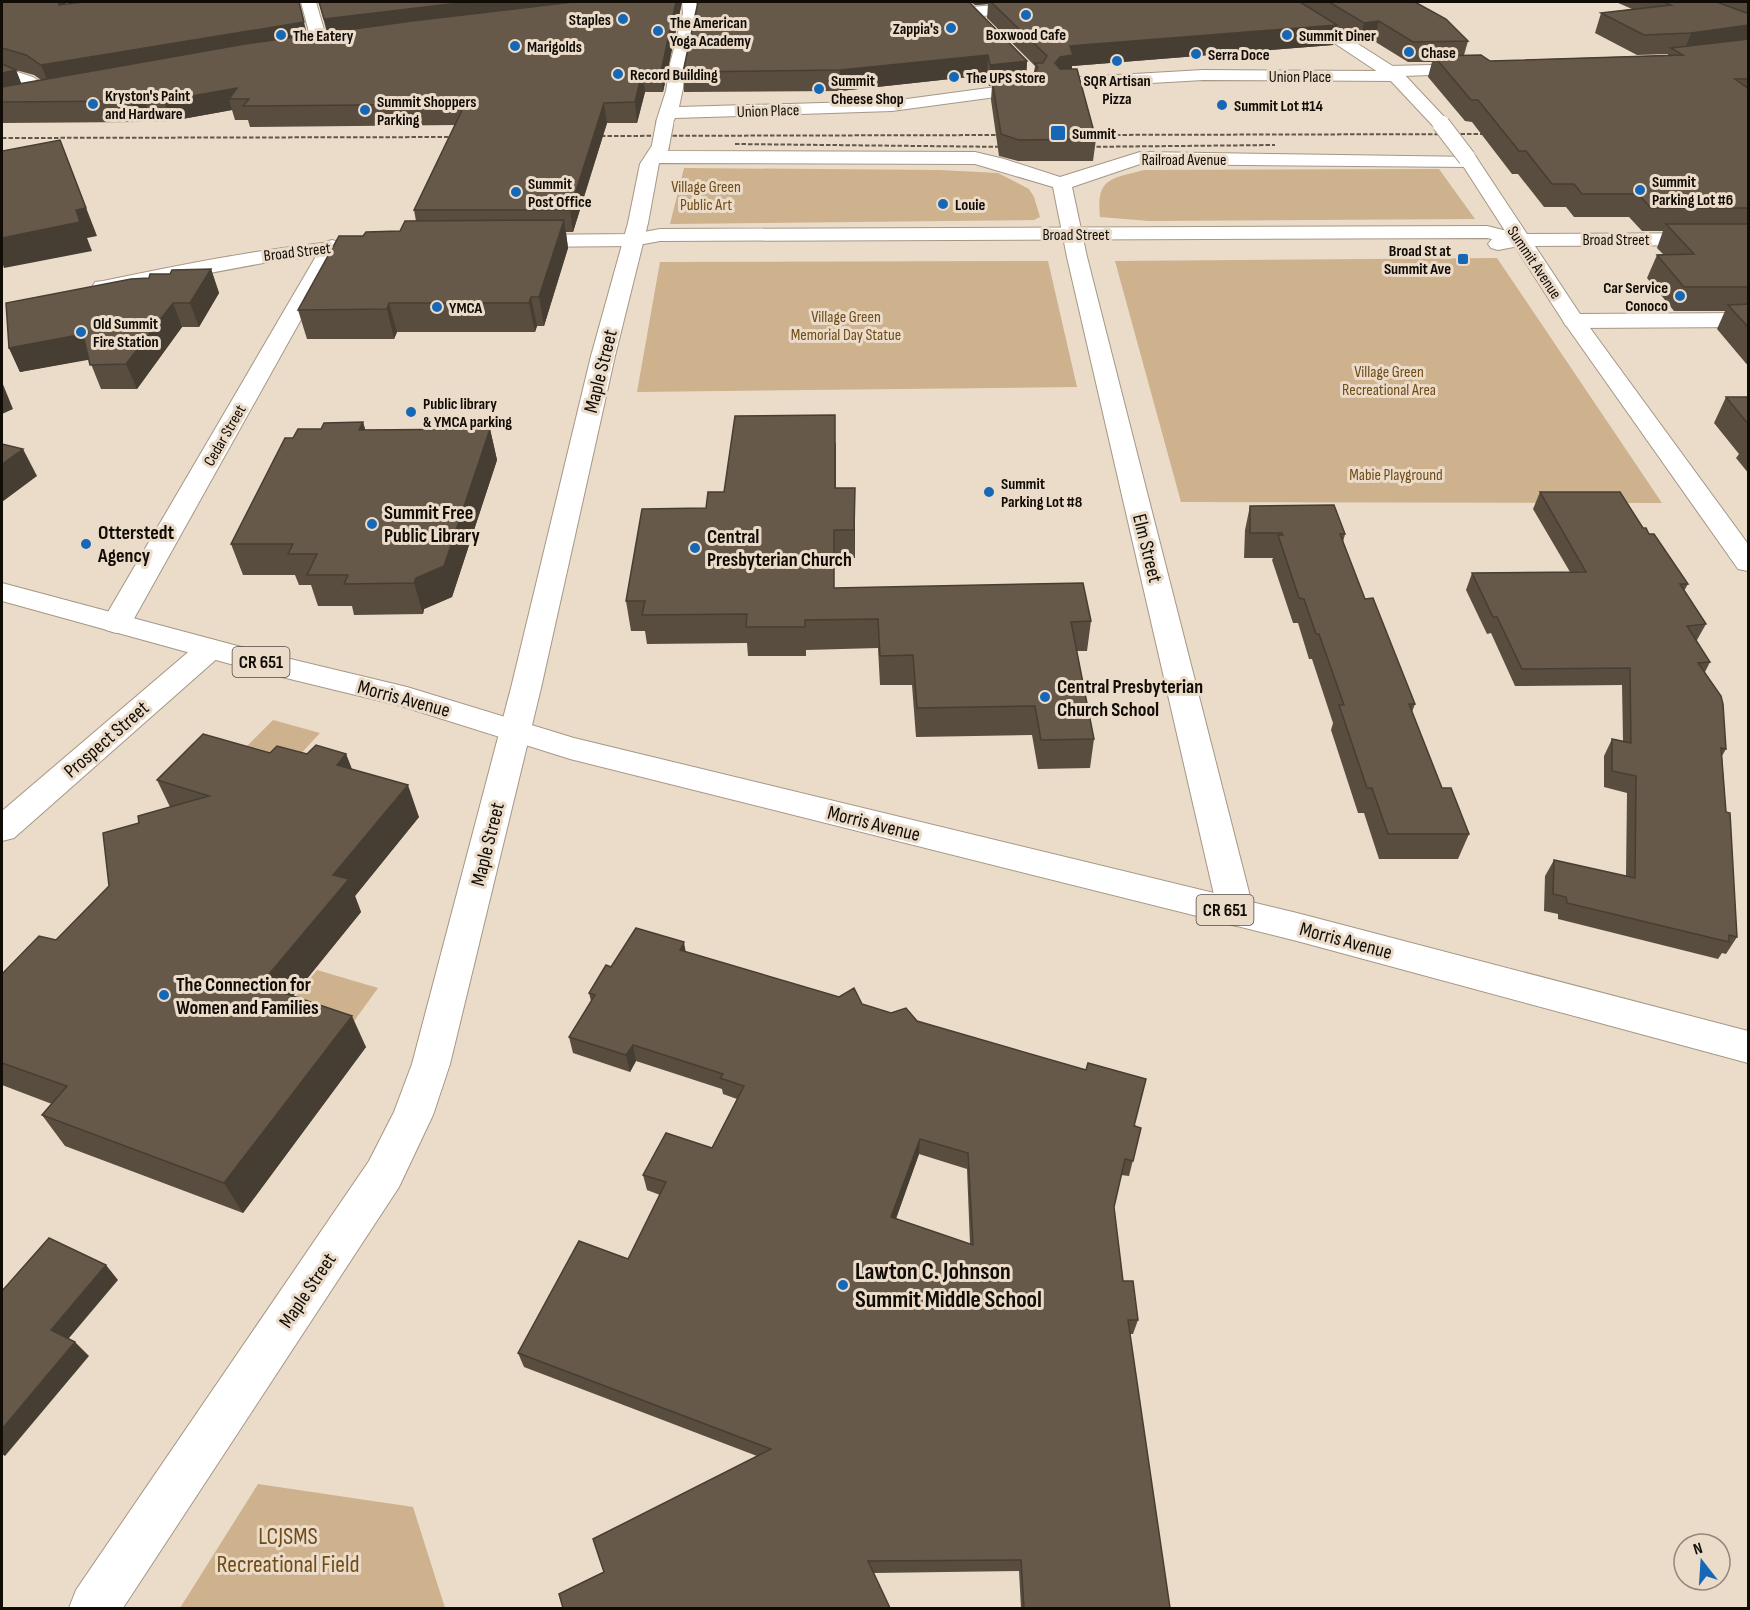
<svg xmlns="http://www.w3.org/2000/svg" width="1750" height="1610" font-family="'Sofia Sans Condensed',sans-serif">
  <rect width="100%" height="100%" fill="#ebdbc9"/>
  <!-- green -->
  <g fill="#ceb18d">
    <polygon points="684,168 939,170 998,173 1029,189 1034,197 1040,217 1034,220 670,224"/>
    <path d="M1439 169 1475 219 1149 221 1100 217C1096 178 1110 179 1144 170Z"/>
    <polygon points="1497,258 1662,503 1181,502 1115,261"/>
    <polygon points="1048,261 1077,387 637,392 660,262"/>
    <polygon points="273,720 320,733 282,774 233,760"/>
    <polygon points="317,970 378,988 344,1035 281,1015"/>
    <polygon points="258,1484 413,1507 445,1608 180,1608"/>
  </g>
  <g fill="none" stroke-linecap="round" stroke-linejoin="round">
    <defs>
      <g id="minor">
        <polygon points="301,2 316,2 329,47 327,50 315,50 313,47"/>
        <polygon points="682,2 696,2 699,13 679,107 892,101 1025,83 1031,84 1034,88 1031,92 1025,93 892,111 675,118 671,126 659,126 656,122 666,91 670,64 683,13"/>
        <polygon points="1035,2 1088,2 1080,7 971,17 963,12 971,7"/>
        <polygon points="1475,64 1483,69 1481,73 1404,76 1402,80 1396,81 1203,80 1065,88 1059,87 1056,83 1059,79 1065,78 1203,70 1381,71 1389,66"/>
        <path d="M2 67 33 77 54 92 51 96C40 99 15 82 2 78Z"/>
        <polygon points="660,142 667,144 669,148 667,151 975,152 1004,159 1060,177 1140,152 1476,157 1478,161 1476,165 1469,167 1140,164 1072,187 1087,257 1254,912 1249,922 1236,926 1223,922 1218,912 1067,257 1053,187 975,164 659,163 648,223 615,356 541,688 450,1064 433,1115 399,1187 123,1608 69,1608 76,1590 369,1161 394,1112 412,1064 511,688 591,356 628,223 640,164 653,144"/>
        <polygon points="332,240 339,242 342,246 131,624 126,630 116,633 106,630 101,624 322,246 325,242"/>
        <polygon points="1748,313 1748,327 1574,328 1566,326 1563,321 1566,316 1574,314"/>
        <polygon points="210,639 220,642 225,649 220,656 14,838 2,841 2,811 200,642"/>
      </g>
      <g id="tertiary">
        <polygon points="1275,2 1292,2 1402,72 1447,120 1450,124 1447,128 1435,128 1390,80 1277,5"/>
        <polygon points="1467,152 1474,154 1582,317 1748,544 1748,571 1738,569 1563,321 1458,158 1460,154"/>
      </g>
      <g id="secondary">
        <polygon points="1487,226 1519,234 1748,233 1748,245 1519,246 1498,250 1491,248 1488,244 1492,239 1487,238 660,241 633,246 522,247 515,245 512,241 515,237 522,235 633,234 660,229"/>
        <path d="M378 238 385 240 388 244 385 248 274 261 103 293 95 292 92 287 95 282 103 281C194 262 285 244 378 238Z"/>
      </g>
      <polygon id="primary" points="2,583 245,648 407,687 574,738 1297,913 1748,1031 1748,1063 1297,941 570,759 401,706 245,668 2,601"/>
    </defs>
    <!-- minor casing -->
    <use href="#minor" stroke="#a59786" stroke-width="2"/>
    <!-- tertiary casing -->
    <use href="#tertiary" stroke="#a59786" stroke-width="2"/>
    <!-- secondary casing -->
    <use href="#secondary" stroke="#a59786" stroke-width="2"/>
    <!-- primary casing -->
    <use href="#primary" stroke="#a59786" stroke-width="2"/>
    <!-- minor -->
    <use href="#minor" fill="#fff" fill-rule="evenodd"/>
    <!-- tertiary -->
    <use href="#tertiary" fill="#fff" fill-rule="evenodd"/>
    <!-- secondary -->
    <use href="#secondary" fill="#fff" fill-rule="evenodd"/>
    <!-- primary -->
    <use href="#primary" fill="#fff" fill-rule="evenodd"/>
    <!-- rail -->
    <g stroke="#61584d" stroke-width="2" stroke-dasharray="4.5 2" stroke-linecap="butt">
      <polyline points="1077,135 1497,134"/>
      <polyline points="588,136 1014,135"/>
      <polyline points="2,138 465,137"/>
      <polyline points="735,144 1014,147"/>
      <polyline points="1077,147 1275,145"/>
    </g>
    <defs>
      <polyline id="minor-bridge" points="660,148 665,122"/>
      <polyline id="tertiary-bridge" points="1441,124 1467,158"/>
    </defs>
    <!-- minor-bridge casing -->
    <use href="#minor-bridge" stroke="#a59786" stroke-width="19" stroke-linecap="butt"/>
    <!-- tertiary-bridge casing -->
    <use href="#tertiary-bridge" stroke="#a59786" stroke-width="19" stroke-linecap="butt"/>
    <!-- minor-bridge -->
    <use href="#minor-bridge" stroke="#fff" stroke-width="17"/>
    <!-- tertiary-bridge -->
    <use href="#tertiary-bridge" stroke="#fff" stroke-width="17"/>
  </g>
  <!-- wall -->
  <g fill="#584d3f" fill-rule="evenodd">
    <path d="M2 2 66 4 308 36 327 33 319 2H682L663 92H645L637 123H607L573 232H566L568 248 544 326H537L535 332H397L394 339H307L298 310 363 236 400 231 416 221 414 210 455 125 250 127 248 120H235L232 110 171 121 153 122 151 119 137 122 2 123ZM12 69 34 75 41 80 21 84 16 70Z"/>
    <polygon points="698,2 1027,61 1026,75 1033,74 1034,72 1035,66 987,18 988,4 975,5 970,2 1415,2 1468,41 1464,55 1490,61 1668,55 1668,54 1637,55 1595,33 1601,13 1632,9 1616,2 1749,2 1749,367 1717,329 1725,311 1674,311 1647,278 1657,255 1663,254 1657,248 1663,231 1642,231 1629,217 1574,217 1566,207 1544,207 1518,174 1512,174 1472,122 1465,121 1428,77 1432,62 1408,62 1374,41 1359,42 1336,28 1333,45 1072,66 1072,69 1096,139 1093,161 1018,161 999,156 991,100 992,85 989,86 987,75 840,91 684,92 683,72"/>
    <polygon points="211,269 219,293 199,327 182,327 137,389 101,389 89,359 20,372 9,348 149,278 170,274"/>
    <polygon points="1726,397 1749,397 1749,474 1736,458 1739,454 1714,423"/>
    <polygon points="363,422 365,430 490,429 497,460 452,597 424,609 423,614 354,615 352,606 318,606 311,585 299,585 295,575 243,575 231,544 293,438 321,429"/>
    <polygon points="836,443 836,488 855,488 855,558 834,558 834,588 1091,621 1087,651 1077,651 1094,739 1090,768 1038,769 1032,735 916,737 912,685 880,685 878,648 806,650 806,656 748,656 747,643 647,644 645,631 631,631 626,601 706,508 724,492"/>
    <polygon points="1540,492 1643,528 1688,584 1684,591 1706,624 1697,640 1696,640 1710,662 1705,672 1726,749 1722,756 1726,812 1737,937 1726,954 1722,953 1718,959 1558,919 1558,914 1544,911 1545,876 1554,860 1626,876 1627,793 1604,787 1604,756 1612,739 1623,741 1622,685 1515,686 1491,633 1487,634 1466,590 1472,573 1570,572 1533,509"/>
    <polygon points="1250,506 1345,534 1343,542 1365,599 1415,704 1412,712 1442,788 1469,834 1458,859 1379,859 1364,813 1358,813 1331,730 1333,723 1312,659 1309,659 1298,623 1293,623 1272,560 1273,558 1244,558 1245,530"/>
    <polygon points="270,753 307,754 346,754 352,769 419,817 355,896 361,912 293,996 366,1047 243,1213 65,1146 42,1115 52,1104 2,1085 2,974 56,940 109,886 139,823 170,807 157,780"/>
    <path d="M686 952 917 1021 1141 1128 1129 1176 1121 1175 1114 1207 1123 1281 1138 1320 1133 1334H1130L1170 1608H1021L1019 1571 873 1573 604 1572 757 1456 524 1367 518 1353 628 1259 660 1195 647 1190 643 1175 712 1148 737 1099 723 1094 722 1089 636 1061 630 1072 573 1053 569 1037 591 1001 589 993 611 967ZM919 1154 967 1169 970 1244 896 1219Z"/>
  </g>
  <!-- shaded-wall -->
  <g fill="#473e33">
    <polygon points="59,2 66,2 66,24 59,5"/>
    <polygon points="467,2 619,2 329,39 324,19"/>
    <polygon points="676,2 682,2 663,92 661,72"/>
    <polygon points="975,2 988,2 988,4 975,5"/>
    <polygon points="1379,21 1374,41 1359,42 1364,23"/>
    <polygon points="304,22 309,42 49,85 41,65"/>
    <polygon points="1337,25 1333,45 1072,66 1071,75 1059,77 1055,63 1070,46"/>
    <polygon points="1749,25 1749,43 1683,54 1691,33"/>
    <polygon points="988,55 987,75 840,91 840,70"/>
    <polygon points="1027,61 1026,81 992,79 992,85 989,86 990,65"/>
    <polygon points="16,70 24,90 2,95 2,73"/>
    <polygon points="642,72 645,92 637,123 635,102"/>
    <polygon points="237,88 229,99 232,110 171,121 164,101"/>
    <polygon points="144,98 151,119 137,122 130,101"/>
    <polygon points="604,103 607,123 573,232 570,210"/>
    <polygon points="60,140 97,236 87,238 92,251 4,268 2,262 2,238"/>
    <polygon points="564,220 568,248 544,326 539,297"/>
    <polygon points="211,269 219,293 199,327 190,303"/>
    <polygon points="531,297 537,326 535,332 529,303"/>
    <polygon points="173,303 182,327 137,389 126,364"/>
    <polygon points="389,303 397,332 394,339 387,309"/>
    <polygon points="83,334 93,359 20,372 9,348"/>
    <polygon points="2,382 13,409 2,414"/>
    <polygon points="363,422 372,452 359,430"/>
    <polygon points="490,429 497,460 452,597 424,609 423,614 414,583 416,578"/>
    <polygon points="23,449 37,476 2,502 2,464"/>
    <polygon points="855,488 855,558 854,530"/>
    <polygon points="346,754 358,786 337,765"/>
    <polygon points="408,785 419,817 355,896 361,912 276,1017 260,985 333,875"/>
    <polygon points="684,942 687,959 680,950"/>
    <polygon points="352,1016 366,1047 243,1213 224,1183"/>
    <polygon points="633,1045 636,1061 630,1072 626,1055"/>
    <polygon points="920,1139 919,1154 891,1232 891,1217"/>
    <polygon points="106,1265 118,1280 64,1344 51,1330"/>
    <polygon points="75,1342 89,1356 5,1456 2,1454 2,1429"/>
  </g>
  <!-- building -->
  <g fill="#665949" stroke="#473e33" stroke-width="1.5" fill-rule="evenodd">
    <polygon points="2,2 59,2 59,5 83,2 299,2 304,22 41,65 26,55 2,48"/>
    <polygon points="319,2 467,2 324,19"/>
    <polygon points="573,2 676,2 661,72 642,72 635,102 604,103 570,210 414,210 465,104 243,106 249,99 229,99 237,88 164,101 145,101 144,98 130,101 2,102 2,87 245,44 412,21"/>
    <polygon points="698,2 969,2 1027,61 990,65 988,55 840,70 683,72"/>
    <polygon points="991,2 1300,2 1337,25 1070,46 1073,55 1060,57 1055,63 1060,69 1077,69 1096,139 1019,140 1001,134 992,79 1033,74 1038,68 1035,63 1043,63 1047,56"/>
    <polygon points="1329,2 1415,2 1446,19 1468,41 1413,42 1379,21 1364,23"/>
    <polygon points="1664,2 1717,2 1749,14 1749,25 1691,33 1644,35 1601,13 1671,5"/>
    <polygon points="1749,39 1749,79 1735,79 1749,89 1749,208 1651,208 1638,194 1582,194 1574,184 1552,184 1526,151 1519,151 1478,100 1471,100 1434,56 1481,55 1490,61 1683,55 1671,48"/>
    <polygon points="2,64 16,70 2,73"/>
    <polygon points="60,140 86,208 76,210 80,222 2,238 2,151"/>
    <polygon points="564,220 539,297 531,297 529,303 389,303 387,309 298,310 339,236 363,236 366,232 400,231 405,221"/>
    <polygon points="1666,224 1749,224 1749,287 1684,287 1657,255 1694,254"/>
    <polygon points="211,269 190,303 173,303 126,364 90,365 83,334 9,348 6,303 131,279 149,278 150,274 170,274 172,270"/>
    <polygon points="1749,304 1749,328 1728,305"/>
    <polygon points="1726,397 1749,397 1749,425"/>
    <polygon points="835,415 835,488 855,488 854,530 834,530 834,588 1083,583 1091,621 1071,622 1094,739 1041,740 1035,706 917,708 913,655 880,656 878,619 805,620 805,627 746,627 747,614 642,615 645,601 626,601 642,509 706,508 708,492 724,492 735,416"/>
    <polygon points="363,422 359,430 490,429 444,566 416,578 414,583 344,584 348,575 307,575 317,554 288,554 293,544 231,544 285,438 293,438 298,429 321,429 324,423"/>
    <polygon points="2,444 23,449 2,464"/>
    <polygon points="1540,492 1620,492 1643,528 1646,528 1649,534 1654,534 1688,584 1680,584 1706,624 1687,626 1710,662 1698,663 1721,696 1723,704 1726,749 1721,748 1726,812 1730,813 1737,937 1729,935 1729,942 1567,903 1566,897 1553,894 1554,860 1635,878 1636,776 1612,771 1612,739 1631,743 1630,668 1522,669 1497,617 1493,617 1472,573 1586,572"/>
    <polygon points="1334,505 1345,534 1340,534 1365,599 1373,598 1415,704 1409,704 1442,788 1451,788 1469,834 1388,834 1372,788 1367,788 1339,705 1344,705 1319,634 1316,634 1304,599 1299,598 1278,535 1283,535 1282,533 1250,533 1250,506"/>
    <polygon points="203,734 270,753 277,746 307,754 316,745 346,754 337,765 408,785 333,875 349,879 260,985 352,1016 224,1183 42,1115 67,1086 2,1063 2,974 39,936 56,940 109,886 103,833 139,823 138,816 209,796 157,780"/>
    <path d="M636 928 684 942 680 950 839 997 854 988 862 1004 891 1013 906 1008 917 1021 1086 1070 1088 1063 1146 1079 1134 1126 1141 1128 1133 1161 1125 1159 1114 1207 1123 1281H1133L1138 1320H1128L1170 1608H1024L1021 1560 868 1561 890 1608H563L559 1594 604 1572 593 1539 771 1449 518 1353 579 1241 628 1259 666 1182 643 1175 666 1133 712 1148 744 1086 720 1078 723 1074 633 1045 626 1055 569 1037 595 995 589 993 606 965 611 967ZM920 1139 968 1153 973 1245 891 1217Z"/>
    <polygon points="49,1238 106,1265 51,1330 75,1342 2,1429 2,1291"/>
  </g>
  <!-- markers -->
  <g fill="#1668b6" stroke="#ebdbc9" stroke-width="2">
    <circle cx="1026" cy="15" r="6"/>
    <circle cx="623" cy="19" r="6"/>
    <circle cx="951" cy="28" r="6"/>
    <circle cx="658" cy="31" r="6"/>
    <circle cx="281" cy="35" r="6"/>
    <circle cx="1287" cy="35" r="6"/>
    <circle cx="515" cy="46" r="6"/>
    <circle cx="1409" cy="52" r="6"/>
    <circle cx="1196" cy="54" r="6"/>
    <circle cx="1117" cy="61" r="6"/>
    <circle cx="618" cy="74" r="6"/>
    <circle cx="954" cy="77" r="6"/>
    <circle cx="819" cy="89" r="6"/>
    <circle cx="93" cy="104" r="6"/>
    <circle cx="1222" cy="105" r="6"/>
    <circle cx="365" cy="110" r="6"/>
    <rect x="1050" y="125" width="16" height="16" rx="3"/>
    <circle cx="1640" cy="190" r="6"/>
    <circle cx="516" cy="192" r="6"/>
    <circle cx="943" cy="204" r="6"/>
    <rect x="1457" y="253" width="12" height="12" rx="3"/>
    <circle cx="1680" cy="296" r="6"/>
    <circle cx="437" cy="307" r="6"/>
    <circle cx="81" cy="332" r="6"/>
    <circle cx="411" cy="412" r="6"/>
    <circle cx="989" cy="492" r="6"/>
    <circle cx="372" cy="524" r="6"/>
    <circle cx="86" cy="544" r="6"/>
    <circle cx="695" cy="548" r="6"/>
    <circle cx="1045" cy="697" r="6"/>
    <circle cx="164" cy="995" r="6"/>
    <circle cx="843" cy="1285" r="6"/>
  </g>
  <g text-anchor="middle" stroke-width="6" stroke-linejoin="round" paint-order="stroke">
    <!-- far-poi labels -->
    <g font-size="16" font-weight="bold" fill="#110c06" stroke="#ebdbc9" text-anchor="start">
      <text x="611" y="25" text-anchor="end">Staples</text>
      <text x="670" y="28">The American<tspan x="670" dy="18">Yoga Academy</tspan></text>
      <text x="939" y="34" text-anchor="end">Zappia's</text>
      <text x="1026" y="40" text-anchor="middle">Boxwood Cafe</text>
      <text x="293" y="41">The Eatery</text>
      <text x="1299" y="41">Summit Diner</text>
      <text x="527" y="52">Marigolds</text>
      <text x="1421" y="58">Chase</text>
      <text x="1208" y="60">Serra Doce</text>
      <text x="630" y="80">Record Building</text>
      <text x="966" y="83">The UPS Store</text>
      <text x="831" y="86">Summit<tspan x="831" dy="18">Cheese Shop</tspan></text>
      <text x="1117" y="86" text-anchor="middle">SQR Artisan<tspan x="1117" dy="18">Pizza</tspan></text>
      <text x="105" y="101">Kryston's Paint<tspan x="105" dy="18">and Hardware</tspan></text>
      <text x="377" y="107">Summit Shoppers<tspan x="377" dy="18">Parking</tspan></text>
      <text x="1234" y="111">Summit Lot #14</text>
      <text x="1072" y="139">Summit</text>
      <text x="1652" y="187">Summit<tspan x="1652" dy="18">Parking Lot #6</tspan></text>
      <text x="528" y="189">Summit<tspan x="528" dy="18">Post Office</tspan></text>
      <text x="955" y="210">Louie</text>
      <text x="1451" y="256" text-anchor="end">Broad St at<tspan x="1451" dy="18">Summit Ave</tspan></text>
      <text x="1668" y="293" text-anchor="end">Car Service<tspan x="1668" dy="18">Conoco</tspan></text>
      <text x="449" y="313">YMCA</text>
      <text x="93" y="329">Old Summit<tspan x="93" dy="18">Fire Station</tspan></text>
      <text x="423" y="409">Public library<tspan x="423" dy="18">&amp; YMCA parking</tspan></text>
      <text x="1001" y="489">Summit<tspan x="1001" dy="18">Parking Lot #8</tspan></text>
    </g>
    <!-- far-street labels -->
    <g font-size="16" fill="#110c06" stroke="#ebdbc9">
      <text x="1300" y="82">Union Place</text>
      <text transform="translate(768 110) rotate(-2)" y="6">Union Place</text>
      <text x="1184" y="165">Railroad Avenue</text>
      <text x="1076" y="240">Broad Street</text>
      <text x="1616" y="245">Broad Street</text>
      <text transform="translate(297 251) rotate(-7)" y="6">Broad Street</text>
      <text transform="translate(1535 262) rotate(56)" y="6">Summit Avenue</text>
      <text transform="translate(224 435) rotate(-60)" y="6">Cedar Street</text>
    </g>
    <!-- far-park labels -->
    <g font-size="16" fill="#6f4b17" stroke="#ebdbc9">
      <text x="706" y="192">Village Green<tspan x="706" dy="18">Public Art</tspan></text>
      <text x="846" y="322">Village Green<tspan x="846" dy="18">Memorial Day Statue</tspan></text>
      <text x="1389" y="377">Village Green<tspan x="1389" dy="18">Recreational Area</tspan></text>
      <text x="1396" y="480">Mabie Playground</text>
    </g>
    <!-- shield labels -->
    <g fill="#ebdbc9" stroke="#524a40" stroke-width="1.5">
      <rect x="232.5" y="647" width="57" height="30" rx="4.5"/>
      <rect x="1196.5" y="895" width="57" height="30" rx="4.5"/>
    </g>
    <g font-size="18" font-weight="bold" fill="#110c06">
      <text x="261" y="668">CR 651</text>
      <text x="1225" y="916">CR 651</text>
    </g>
    <!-- street labels -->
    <g font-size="20" fill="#110c06" stroke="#ebdbc9">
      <text transform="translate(600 371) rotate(-76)" y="7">Maple Street</text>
      <text transform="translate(1148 548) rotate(76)" y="7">Elm Street</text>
      <text transform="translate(404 698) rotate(15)" y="7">Morris Avenue</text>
      <text transform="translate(106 739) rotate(-41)" y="7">Prospect Street</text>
      <text transform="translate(874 823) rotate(14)" y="7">Morris Avenue</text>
      <text transform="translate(487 844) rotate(-76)" y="7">Maple Street</text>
      <text transform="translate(1346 940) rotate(15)" y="7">Morris Avenue</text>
      <text transform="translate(307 1290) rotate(-56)" y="7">Maple Street</text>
    </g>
    <!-- poi labels -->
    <g font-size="20" font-weight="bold" fill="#110c06" stroke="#ebdbc9" text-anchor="start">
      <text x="384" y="519">Summit Free<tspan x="384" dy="23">Public Library</tspan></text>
      <text x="98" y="539">Otterstedt<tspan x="98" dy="23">Agency</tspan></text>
      <text x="707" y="543">Central<tspan x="707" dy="23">Presbyterian Church</tspan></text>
      <text x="1057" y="693">Central Presbyterian<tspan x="1057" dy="23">Church School</tspan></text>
      <text x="176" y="991">The Connection for<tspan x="176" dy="23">Women and Families</tspan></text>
    </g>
    <!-- near-poi labels -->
    <g font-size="24" font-weight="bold" fill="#110c06" stroke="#ebdbc9" text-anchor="start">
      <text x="855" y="1279">Lawton C. Johnson<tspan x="855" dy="28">Summit Middle School</tspan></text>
    </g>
    <!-- near-park labels -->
    <g font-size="24" fill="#6f4b17" stroke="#ebdbc9">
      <text x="288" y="1544">LCJSMS<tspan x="288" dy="28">Recreational Field</tspan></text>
    </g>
  </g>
  <!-- border -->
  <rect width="1750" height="1610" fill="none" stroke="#110c06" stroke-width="6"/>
  <!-- north arrow -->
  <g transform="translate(1702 1562) rotate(343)"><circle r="28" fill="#ebdbc9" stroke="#94887b" stroke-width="1.5"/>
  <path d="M0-4.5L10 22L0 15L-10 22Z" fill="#1668b6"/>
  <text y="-9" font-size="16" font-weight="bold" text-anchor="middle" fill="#110c06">N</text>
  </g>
</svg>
